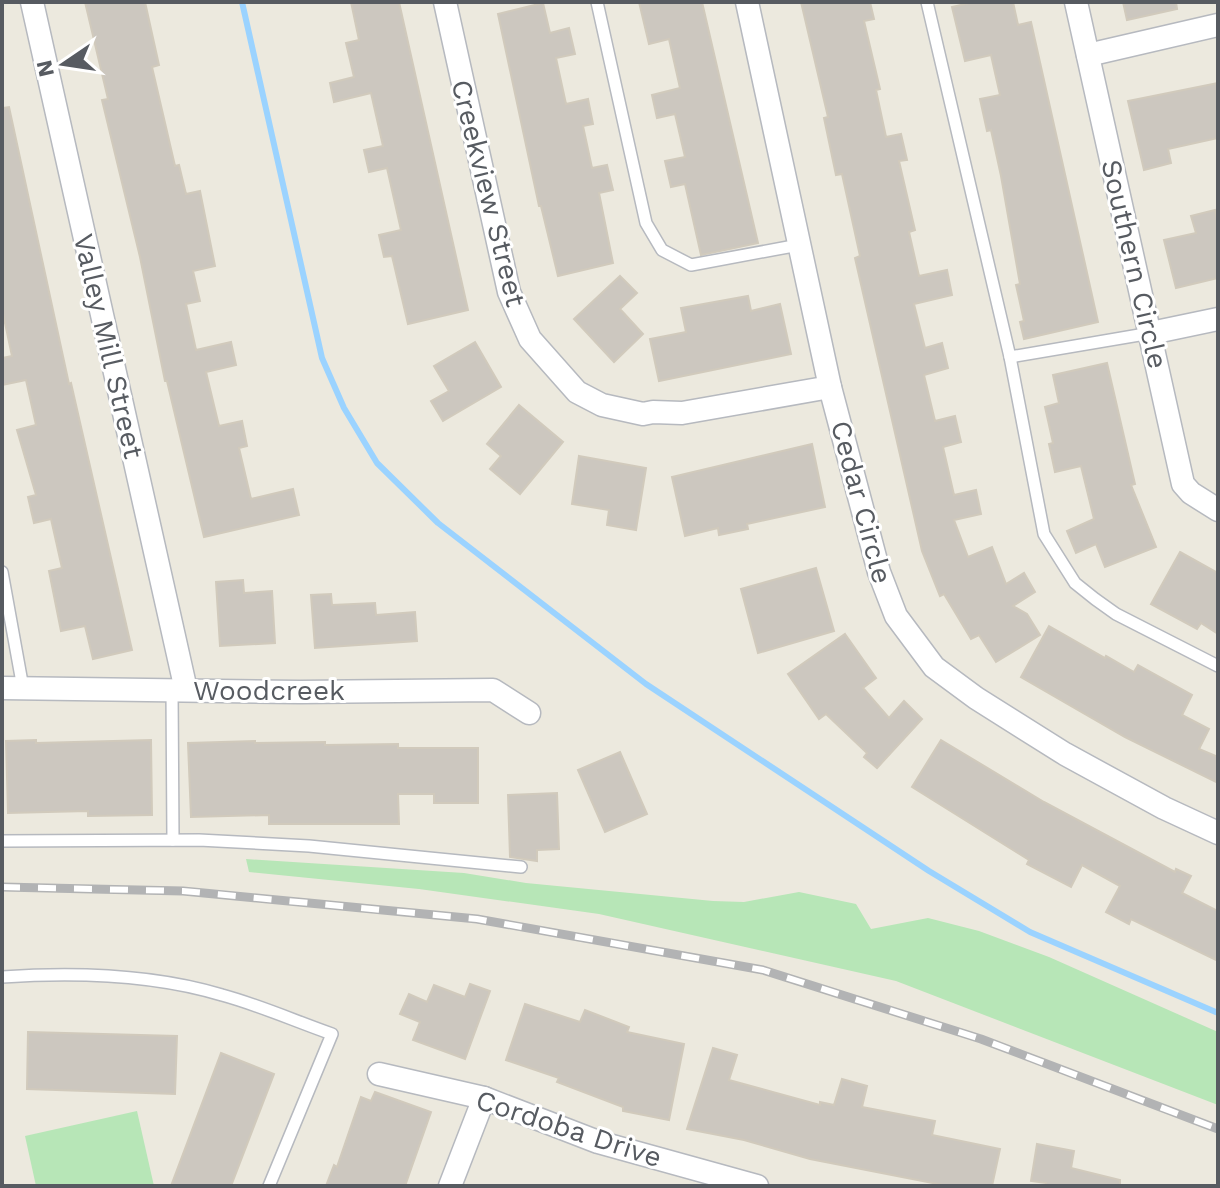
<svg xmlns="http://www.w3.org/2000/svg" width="1220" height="1188" font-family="'Work Sans',sans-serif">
  <rect width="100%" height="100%" fill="#ece9de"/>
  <!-- green -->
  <g fill="#b7e6b7">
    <polygon points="246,859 464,873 526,883 713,901 744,902 799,892 856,904 871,929 928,918 979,931 1049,957 1218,1032 1218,1105 896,981 599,914 419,889 249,872"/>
    <polygon points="137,1111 154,1186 36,1186 25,1136"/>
  </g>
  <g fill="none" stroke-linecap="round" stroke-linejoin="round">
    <!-- stream -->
    <polyline stroke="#9bd3ff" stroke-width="6" points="242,2 322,358 344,408 377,463 438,523 646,684 929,871 1030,932 1218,1013"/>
  </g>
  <!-- building -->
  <g fill="#ccc7bf" stroke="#d1cabc" stroke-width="2">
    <polygon points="85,2 145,2 159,65 152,67 175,166 179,165 186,194 200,191 215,266 193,271 200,301 186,304 196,350 231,342 236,365 206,372 219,426 242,421 247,446 239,448 251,499 293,489 299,515 204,537 167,381 165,381 140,257 102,100 108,99"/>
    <polygon points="351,2 399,2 468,310 408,324 392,256 384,257 379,235 401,230 387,168 369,172 364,150 383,146 371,93 334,102 330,83 354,77 346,43 359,40"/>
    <polygon points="639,2 702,2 758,243 701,255 685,184 671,187 665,161 685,157 675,114 657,118 652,95 680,88 669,39 649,44"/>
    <polygon points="801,2 870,2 874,19 864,21 880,89 876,90 886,137 901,134 907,160 899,161 915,230 909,232 919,276 947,270 952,295 914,304 925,348 942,343 948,368 924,375 935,421 955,416 961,442 943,447 954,495 976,490 981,514 954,520 968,557 992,547 1006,584 1024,573 1035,592 1013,606 1027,614 1040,635 996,662 979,635 971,639 944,594 940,596 922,551 855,258 860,256 842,174 836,175 824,118 828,117"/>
    <polygon points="974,2 1013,2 1018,25 1031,22 1098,322 1024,339 1020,322 1024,321 1016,285 1020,284 1001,176 991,130 987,131 980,99 1000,95 991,55 965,61 952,7"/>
    <polygon points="1123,2 1176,2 1177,9 1127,20"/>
    <polygon points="543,3 550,33 569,28 575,54 556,58 566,104 588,99 593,124 583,126 592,168 607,165 613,190 599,193 613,263 558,276 541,206 539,206 498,14"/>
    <polygon points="1218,83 1218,138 1168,149 1171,163 1144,170 1128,101"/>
    <polygon points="9,107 69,384 71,383 132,650 93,659 85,626 61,631 49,571 62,568 51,519 34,523 28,497 36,495 17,430 36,425 26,380 2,385 2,358 12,356 2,309 2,108"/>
    <polygon points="1215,210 1218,222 1218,278 1176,288 1164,240 1196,233 1191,216"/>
    <polygon points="620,276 637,293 620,309 643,334 614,362 574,319"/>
    <polygon points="748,296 751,311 780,304 791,354 659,381 650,339 686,332 681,308"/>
    <polygon points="475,342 501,387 443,421 431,401 449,391 434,366"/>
    <polygon points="1107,363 1135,484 1131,485 1156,547 1105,567 1096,544 1076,553 1067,531 1094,519 1081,466 1055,472 1049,444 1053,443 1045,407 1059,403 1053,375"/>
    <polygon points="519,405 563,442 520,494 490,469 501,456 487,444"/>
    <polygon points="812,444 825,507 747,524 748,529 719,535 718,528 685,536 672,477"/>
    <polygon points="579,456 646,468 636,530 607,525 609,510 572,504"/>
    <polygon points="1180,552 1218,573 1218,634 1201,623 1197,629 1151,604"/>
    <polygon points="816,568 834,631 758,653 741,589"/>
    <polygon points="243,580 244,593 272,591 275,643 220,646 216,582"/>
    <polygon points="331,594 332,605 375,603 376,615 415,612 417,641 315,648 311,595"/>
    <polygon points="1049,626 1105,658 1106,656 1134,672 1138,665 1192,695 1182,715 1209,729 1199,749 1218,757 1218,783 1125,737 1021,677"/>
    <polygon points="845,634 876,678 863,688 889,718 904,701 922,719 877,768 864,757 867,753 826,714 819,719 788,674"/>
    <polygon points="36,740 36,743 151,740 152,815 88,816 88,811 8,813 6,741"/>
    <polygon points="941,740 1044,802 1175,872 1176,869 1191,876 1182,893 1218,911 1218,961 1131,919 1129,924 1106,912 1120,886 1082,865 1071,887 1027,864 1029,860 912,787"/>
    <polygon points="255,741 255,743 325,742 325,745 398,744 398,748 478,748 478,803 434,803 434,794 398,794 399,824 269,824 269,815 191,817 188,743"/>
    <polygon points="620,752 647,814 605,832 578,770"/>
    <polygon points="557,793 559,849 537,850 537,861 510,857 508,795"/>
    <polygon points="470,984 490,991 465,1059 413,1040 420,1022 400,1014 409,994 427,1002 434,985 465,997"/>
    <polygon points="525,1004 580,1022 585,1010 629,1027 627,1032 684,1044 669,1120 623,1111 623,1107 557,1082 559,1078 506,1060"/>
    <polygon points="28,1032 177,1036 175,1094 27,1089"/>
    <polygon points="713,1048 737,1055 729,1080 820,1105 820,1102 834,1105 842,1079 867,1086 862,1107 935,1121 932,1135 1000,1149 992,1186 948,1186 810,1159 744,1140 687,1129"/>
    <polygon points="221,1053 274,1074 231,1186 171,1186"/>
    <polygon points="375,1092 431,1112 405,1186 326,1186 334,1165 337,1167 361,1097 371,1101"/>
    <polygon points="1037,1144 1074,1151 1071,1168 1120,1180 1120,1186 1045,1186 1046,1183 1031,1181"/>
  </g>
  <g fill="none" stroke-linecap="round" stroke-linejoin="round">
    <defs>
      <g id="service">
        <polyline points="597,2 646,223 662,250 691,265 799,245"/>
        <polyline points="927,2 1010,357 1044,534 1075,583 1095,599 1116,614 1218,666"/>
        <polyline points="1010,357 1151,333"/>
        <polyline points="2,572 23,688"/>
        <polyline points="172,690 173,840"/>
        <polyline points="2,841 199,840 309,846 521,867"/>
        <path d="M2 977C74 972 152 974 222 995 259 1005 295 1021 332 1034L269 1186"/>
      </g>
      <g id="minor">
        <polyline points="32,2 186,690"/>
        <polyline points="445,2 509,292 530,339 577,392 602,405 643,414 653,412 682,413 830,387"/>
        <polyline points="747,2 830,387 879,572 896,616 934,667 976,698 1065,754 1164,808 1218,833"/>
        <polyline points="1076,2 1183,484 1191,493 1218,510"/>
        <polyline points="1088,55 1218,25"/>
        <polyline points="1151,333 1218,319"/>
        <polyline points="2,688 300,692 493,690 529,713"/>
        <polyline points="379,1074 484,1098 598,1142 757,1186"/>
        <polyline points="450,1186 484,1098"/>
      </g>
    </defs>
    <!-- service casing -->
    <use href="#service" stroke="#b6b9bf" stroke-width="14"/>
    <!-- minor casing -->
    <use href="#minor" stroke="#b6b9bf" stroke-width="25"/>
    <!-- service -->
    <use href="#service" stroke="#fff" stroke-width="11"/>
    <!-- minor -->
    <use href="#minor" stroke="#fff" stroke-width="22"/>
    <defs>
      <polyline id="rail" points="2,887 183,891 477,919 763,970 981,1039 1218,1129"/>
    </defs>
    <!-- rail casing -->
    <use href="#rail" stroke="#b2b3b4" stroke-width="9"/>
    <!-- rail -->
    <use href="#rail" stroke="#fff" stroke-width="6" stroke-dasharray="18" stroke-linecap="butt"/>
  </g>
  <g text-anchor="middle" stroke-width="6" stroke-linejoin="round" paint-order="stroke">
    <!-- street labels -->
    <g font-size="28" fill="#575b61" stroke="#fff">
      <text transform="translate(489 193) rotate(76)" y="10">Creekview Street</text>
      <text transform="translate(1135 264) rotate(77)" y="10">Southern Circle</text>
      <text transform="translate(109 346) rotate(77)" y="10">Valley Mill Street</text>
      <text transform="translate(862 502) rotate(75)" y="10">Cedar Circle</text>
      <text x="269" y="700">Woodcreek</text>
      <text transform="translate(569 1128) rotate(18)" y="10">Cordoba Drive</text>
    </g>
  </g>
  <!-- border -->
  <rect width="1220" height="1188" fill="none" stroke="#575b61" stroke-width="8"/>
  <!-- north arrow -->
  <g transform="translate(64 64) rotate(257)" stroke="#ffffff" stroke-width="6" paint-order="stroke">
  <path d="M0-6L14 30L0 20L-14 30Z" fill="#575b61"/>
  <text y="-12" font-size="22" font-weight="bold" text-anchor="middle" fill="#575b61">N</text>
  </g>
</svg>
